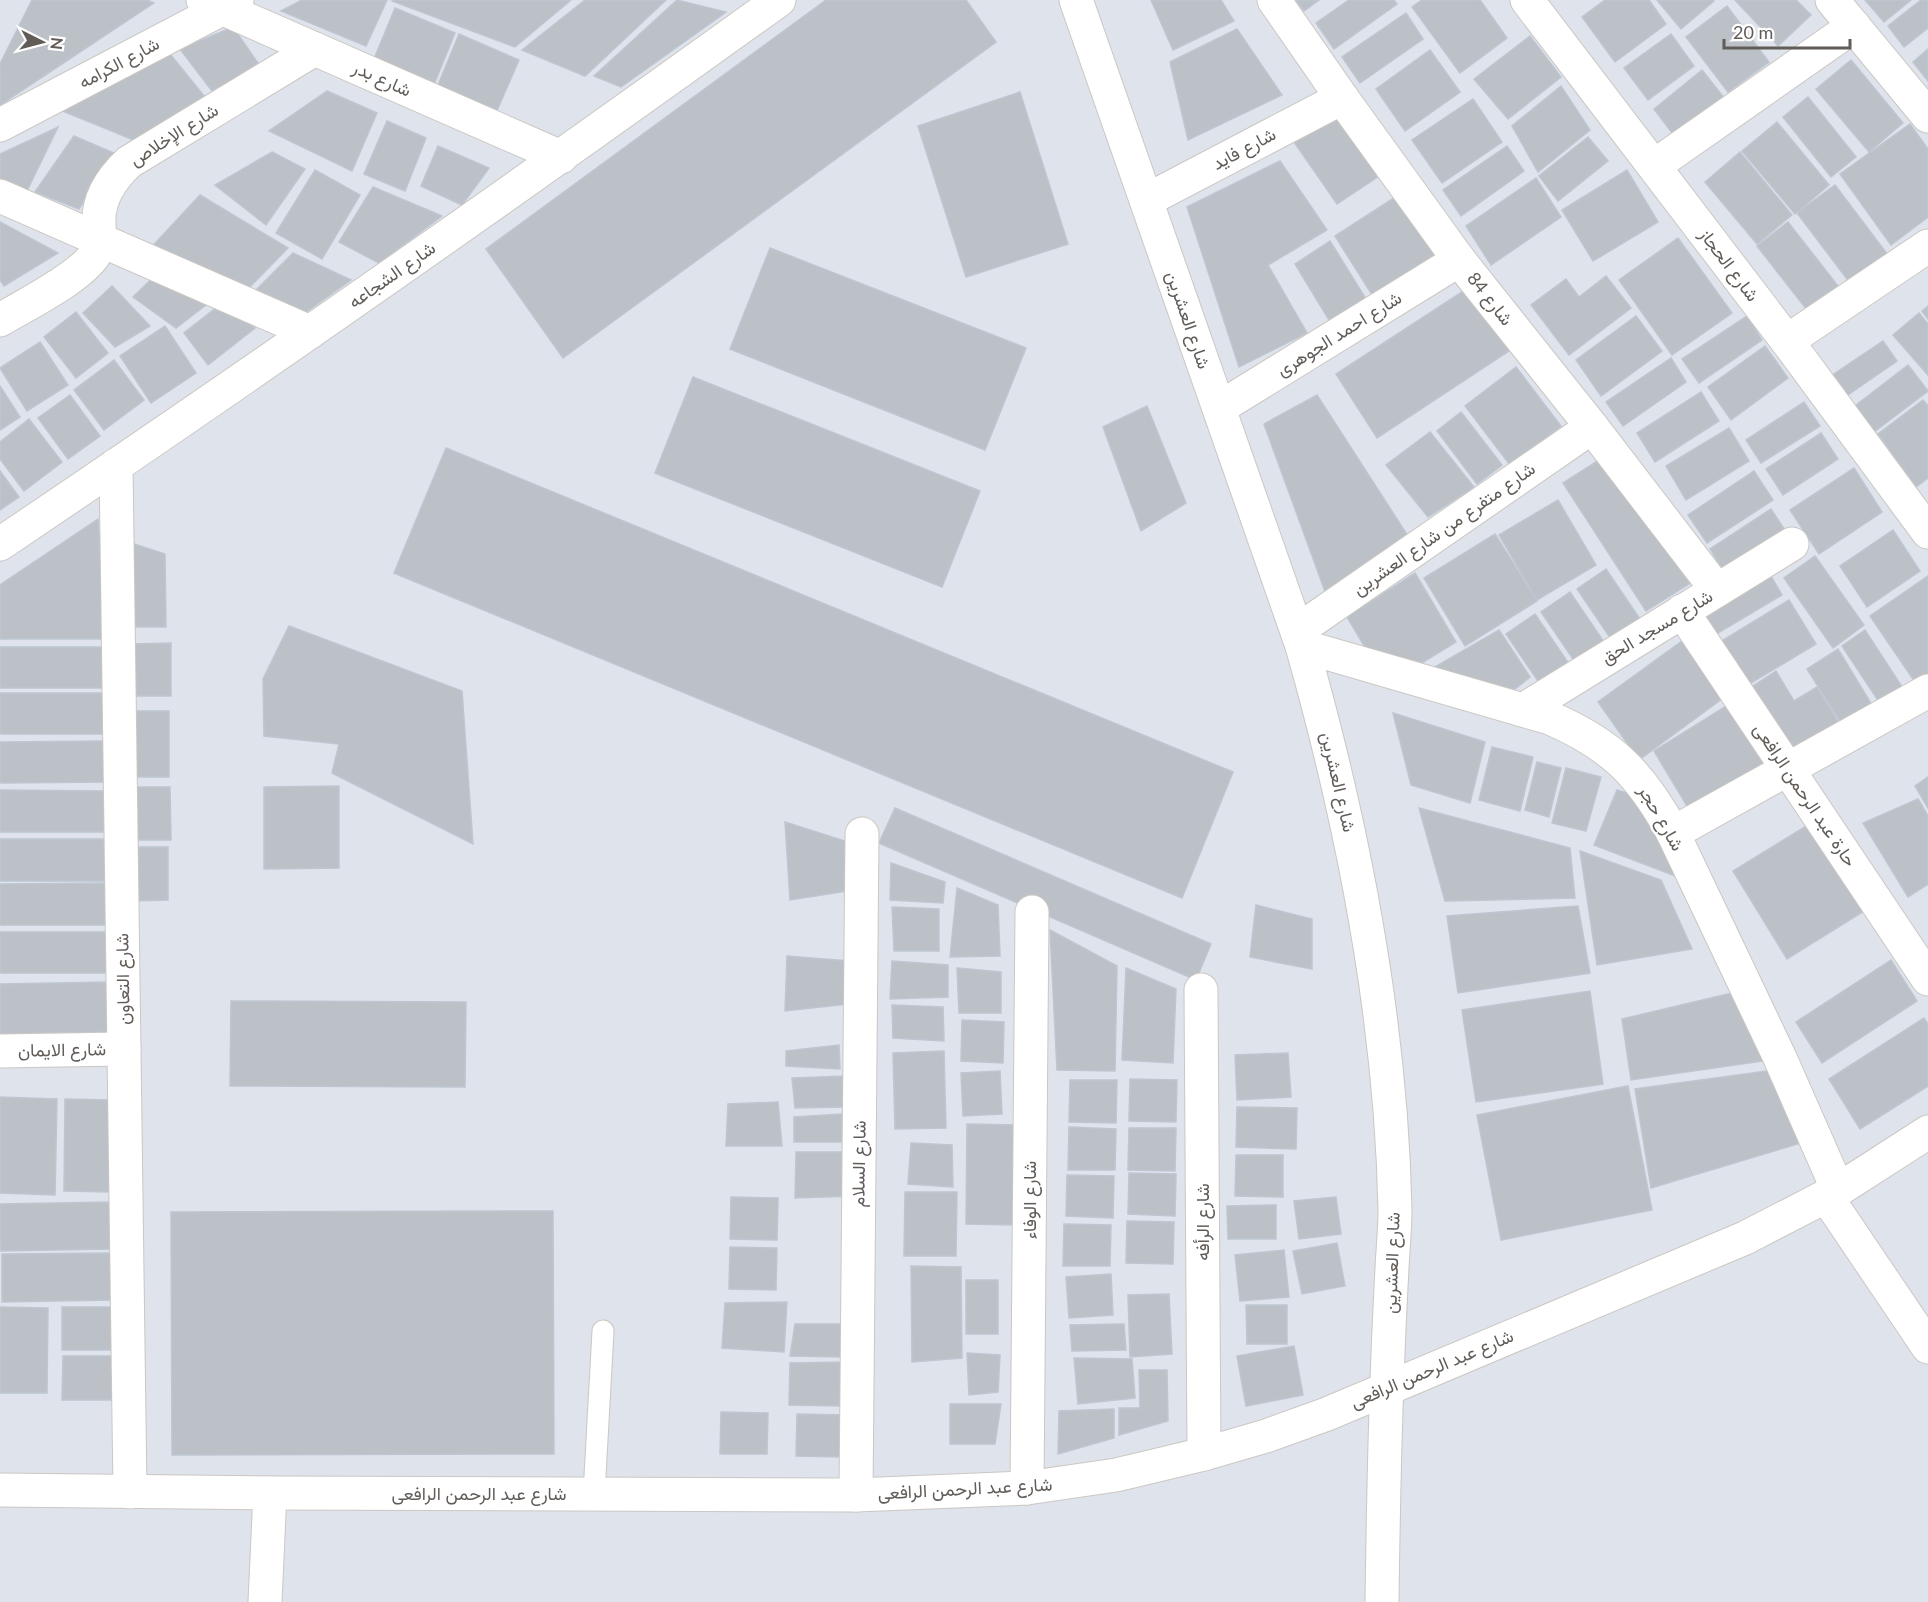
<svg xmlns="http://www.w3.org/2000/svg" width="1928" height="1602" font-family="Lato,Vazirmatn,sans-serif">
  <rect width="100%" height="100%" fill="#dfe3ec"/>
  <!-- building -->
  <g fill="#bcc0c7" stroke="#bdc6d1" stroke-width="1.5">
    <polygon points="32,0 147,0 154,3 0,105 0,64"/>
    <polygon points="302,0 387,0 366,46 281,11"/>
    <polygon points="393,0 571,0 515,47 392,1"/>
    <polygon points="585,0 666,0 585,76 522,50"/>
    <polygon points="677,0 726,12 621,87 594,76"/>
    <polygon points="826,0 966,0 996,42 563,358 486,249"/>
    <polygon points="1151,0 1221,0 1234,21 1173,50"/>
    <polygon points="1296,0 1319,0 1304,11"/>
    <polygon points="1349,0 1394,0 1397,4 1334,49 1316,23"/>
    <polygon points="1422,0 1480,0 1507,38 1460,73 1412,7"/>
    <polygon points="1605,0 1649,0 1666,24 1615,62 1582,17"/>
    <polygon points="1657,0 1712,0 1714,1 1681,29"/>
    <polygon points="1735,0 1796,0 1811,15 1778,46"/>
    <polygon points="1865,0 1911,0 1884,22"/>
    <polygon points="1921,0 1928,0 1928,28 1904,47 1888,26"/>
    <polygon points="1727,6 1769,62 1728,92 1686,37"/>
    <polygon points="395,8 455,33 429,97 369,71"/>
    <polygon points="1406,13 1423,39 1360,83 1342,57"/>
    <polygon points="233,27 260,66 212,91 180,49"/>
    <polygon points="1237,29 1282,95 1188,140 1170,62"/>
    <polygon points="459,34 519,60 492,122 433,97"/>
    <polygon points="1671,34 1694,66 1648,100 1624,68"/>
    <polygon points="1530,36 1561,77 1508,119 1474,79"/>
    <polygon points="1928,49 1928,81 1913,62"/>
    <polygon points="1430,50 1460,92 1405,131 1376,89"/>
    <polygon points="170,54 209,102 136,141 55,108"/>
    <polygon points="1851,60 1903,123 1869,152 1816,89"/>
    <polygon points="1702,70 1728,103 1679,142 1654,109"/>
    <polygon points="1561,86 1590,130 1538,172 1512,126"/>
    <polygon points="327,91 377,113 352,171 269,131"/>
    <polygon points="1020,92 1068,244 966,277 918,126"/>
    <polygon points="1808,97 1856,157 1831,177 1783,117"/>
    <polygon points="1473,99 1502,142 1442,183 1412,140"/>
    <polygon points="1335,116 1379,176 1337,204 1294,142"/>
    <polygon points="387,121 426,138 405,191 364,174"/>
    <polygon points="1777,122 1829,185 1795,214 1742,151"/>
    <polygon points="1910,124 1928,149 1928,217 1891,245 1840,174"/>
    <polygon points="58,127 23,199 0,187 0,154"/>
    <polygon points="74,136 114,153 79,209 35,192"/>
    <polygon points="1588,137 1608,161 1558,201 1539,176"/>
    <polygon points="438,146 489,168 462,205 421,186"/>
    <polygon points="1507,146 1524,171 1461,216 1443,190"/>
    <polygon points="272,152 305,169 266,225 215,185"/>
    <polygon points="1740,152 1792,215 1757,244 1705,182"/>
    <polygon points="1280,161 1327,230 1268,265 1307,333 1239,367 1187,207"/>
    <polygon points="315,170 360,195 322,259 276,233"/>
    <polygon points="1627,170 1658,222 1593,261 1562,210"/>
    <polygon points="1536,178 1561,217 1491,265 1466,226"/>
    <polygon points="1835,185 1888,255 1850,283 1797,213"/>
    <polygon points="373,187 442,216 379,263 339,242"/>
    <polygon points="1400,194 1441,259 1376,301 1335,236"/>
    <polygon points="200,195 288,248 239,298 146,253"/>
    <polygon points="0,222 58,253 4,286 0,280"/>
    <polygon points="1788,222 1838,286 1807,310 1757,246"/>
    <polygon points="1678,238 1732,313 1672,355 1619,280"/>
    <polygon points="1330,241 1371,307 1335,330 1295,264"/>
    <polygon points="770,248 1026,348 985,450 730,349"/>
    <polygon points="293,253 351,280 295,320 245,301"/>
    <polygon points="158,273 211,301 176,328 133,297"/>
    <polygon points="1606,276 1631,308 1569,355 1531,305 1566,279 1579,297"/>
    <polygon points="112,286 150,326 115,347 83,313"/>
    <polygon points="1471,286 1512,349 1377,438 1336,374"/>
    <polygon points="221,304 255,328 208,365 184,333"/>
    <polygon points="1928,306 1928,319 1922,311"/>
    <polygon points="76,312 108,353 76,378 44,337"/>
    <polygon points="1919,313 1928,324 1928,375 1893,335"/>
    <polygon points="1636,316 1662,351 1601,396 1576,360"/>
    <polygon points="1747,316 1762,340 1699,383 1682,359"/>
    <polygon points="165,326 196,373 151,403 120,356"/>
    <polygon points="1883,341 1897,361 1845,397 1831,376"/>
    <polygon points="40,342 68,385 27,411 0,368"/>
    <polygon points="1765,346 1788,378 1731,420 1708,387"/>
    <polygon points="1671,358 1686,382 1623,426 1606,402"/>
    <polygon points="114,360 144,400 104,430 74,390"/>
    <polygon points="1908,365 1928,391 1874,432 1855,406"/>
    <polygon points="1516,367 1561,426 1510,465 1465,406"/>
    <polygon points="693,377 980,491 942,587 655,473"/>
    <polygon points="0,386 20,417 0,430"/>
    <polygon points="1701,392 1719,421 1655,462 1637,433"/>
    <polygon points="70,395 100,436 68,459 38,418"/>
    <polygon points="1317,395 1408,536 1326,594 1264,424"/>
    <polygon points="1923,400 1928,406 1928,478 1916,487 1878,434"/>
    <polygon points="1804,402 1820,426 1761,463 1746,440"/>
    <polygon points="1147,406 1186,503 1141,531 1103,427"/>
    <polygon points="1461,412 1502,465 1477,484 1437,431"/>
    <polygon points="29,419 62,462 24,491 0,459 0,442"/>
    <polygon points="1729,428 1749,461 1686,500 1666,466"/>
    <polygon points="1430,432 1474,487 1428,517 1386,465"/>
    <polygon points="1821,433 1838,459 1783,495 1766,469"/>
    <polygon points="446,448 1233,772 1182,898 394,573"/>
    <polygon points="1610,453 1692,582 1646,611 1563,483"/>
    <polygon points="1854,468 1882,512 1819,554 1790,510"/>
    <polygon points="0,471 19,497 0,510"/>
    <polygon points="1754,471 1773,500 1707,543 1688,515"/>
    <polygon points="1558,500 1596,565 1537,600 1499,535"/>
    <polygon points="1771,509 1790,538 1729,579 1710,549"/>
    <polygon points="98,519 107,639 0,639 0,585"/>
    <polygon points="1893,530 1920,571 1867,607 1840,566"/>
    <polygon points="1495,534 1537,601 1465,646 1424,578"/>
    <polygon points="122,540 165,554 166,627 128,627"/>
    <polygon points="1815,556 1864,625 1833,648 1784,578"/>
    <polygon points="1606,569 1640,619 1611,639 1577,589"/>
    <polygon points="1415,573 1456,642 1417,666 1369,654 1347,617"/>
    <polygon points="1770,574 1782,595 1713,636 1701,614"/>
    <polygon points="1928,576 1928,677 1917,685 1870,616"/>
    <polygon points="1570,592 1604,642 1575,662 1541,612"/>
    <polygon points="1789,600 1816,644 1746,686 1720,642"/>
    <polygon points="1535,614 1569,664 1540,684 1506,634"/>
    <polygon points="289,626 462,691 473,844 332,773 339,744 264,736 263,679"/>
    <polygon points="1499,630 1530,677 1510,693 1428,671"/>
    <polygon points="1865,630 1906,693 1883,708 1842,646"/>
    <polygon points="1682,641 1723,698 1639,760 1598,702"/>
    <polygon points="171,643 171,696 134,696 133,644"/>
    <rect x="0" y="647" width="109" height="41"/>
    <polygon points="1838,649 1875,710 1845,729 1807,669"/>
    <polygon points="1776,671 1794,701 1817,687 1841,726 1794,755 1753,686"/>
    <rect x="0" y="693" width="108" height="41"/>
    <polygon points="1731,703 1768,763 1690,811 1654,751"/>
    <polygon points="129,711 169,711 169,777 130,777"/>
    <polygon points="1393,713 1485,742 1470,803 1411,785"/>
    <polygon points="107,741 107,782 0,783 0,742"/>
    <polygon points="1492,747 1533,757 1520,811 1479,800"/>
    <polygon points="1537,762 1561,768 1549,817 1525,810"/>
    <polygon points="1566,768 1601,777 1586,831 1552,823"/>
    <polygon points="1928,777 1928,808 1915,786"/>
    <polygon points="339,786 339,868 264,869 264,787"/>
    <polygon points="132,787 170,787 171,840 133,840"/>
    <polygon points="0,790 106,791 106,832 0,832"/>
    <polygon points="1617,790 1649,800 1694,883 1594,845"/>
    <polygon points="1918,799 1928,816 1928,884 1908,897 1863,823"/>
    <polygon points="895,808 1211,944 1196,980 879,843"/>
    <polygon points="1419,808 1570,848 1575,898 1445,901"/>
    <polygon points="1816,820 1869,908 1787,959 1733,871"/>
    <polygon points="785,822 851,843 847,891 790,900"/>
    <rect x="0" y="839" width="106" height="42"/>
    <polygon points="130,847 168,847 168,900 130,901"/>
    <polygon points="1580,851 1661,880 1692,949 1597,965"/>
    <polygon points="891,863 945,882 943,903 890,900"/>
    <polygon points="108,883 108,925 0,925 0,884"/>
    <polygon points="957,888 998,905 1000,956 950,957"/>
    <polygon points="1256,905 1312,919 1312,969 1250,957"/>
    <polygon points="1578,906 1590,973 1458,993 1447,916"/>
    <polygon points="892,907 939,909 939,951 894,951"/>
    <polygon points="1050,930 1117,966 1115,1071 1057,1070"/>
    <rect x="0" y="932" width="108" height="41"/>
    <polygon points="787,956 849,961 848,1004 785,1011"/>
    <polygon points="1891,960 1917,1001 1822,1063 1796,1022"/>
    <polygon points="892,961 948,965 948,997 890,999"/>
    <polygon points="957,968 1001,972 1001,1013 959,1013"/>
    <polygon points="1126,968 1176,989 1173,1063 1122,1060"/>
    <polygon points="108,982 110,1032 0,1034 0,984"/>
    <polygon points="1590,991 1603,1084 1476,1102 1462,1010"/>
    <polygon points="1740,991 1770,1060 1631,1080 1622,1019"/>
    <polygon points="231,1001 466,1002 465,1087 230,1086"/>
    <polygon points="892,1005 943,1007 944,1041 893,1038"/>
    <polygon points="1924,1018 1928,1024 1928,1086 1860,1129 1829,1079"/>
    <polygon points="962,1020 1004,1022 1003,1063 961,1061"/>
    <polygon points="839,1045 840,1069 786,1066 786,1051"/>
    <polygon points="944,1051 946,1128 895,1129 893,1053"/>
    <polygon points="1288,1053 1291,1097 1237,1100 1235,1055"/>
    <polygon points="1781,1069 1804,1142 1651,1188 1635,1089"/>
    <polygon points="1000,1071 1002,1114 963,1116 961,1073"/>
    <polygon points="846,1076 844,1107 795,1108 792,1078"/>
    <polygon points="1130,1079 1177,1080 1176,1122 1129,1121"/>
    <polygon points="1070,1080 1117,1080 1116,1123 1069,1122"/>
    <polygon points="1628,1086 1652,1210 1501,1240 1477,1115"/>
    <polygon points="0,1097 57,1099 55,1195 0,1193"/>
    <polygon points="65,1099 112,1100 111,1192 64,1191"/>
    <polygon points="778,1102 782,1146 726,1146 728,1104"/>
    <polygon points="1237,1107 1297,1108 1296,1149 1236,1147"/>
    <polygon points="842,1114 842,1142 794,1142 794,1117"/>
    <polygon points="967,1124 1016,1125 1014,1225 966,1224"/>
    <polygon points="1069,1127 1116,1129 1115,1170 1068,1170"/>
    <polygon points="1129,1128 1176,1128 1175,1171 1128,1170"/>
    <polygon points="911,1143 952,1145 953,1187 908,1184"/>
    <polygon points="796,1152 852,1152 853,1196 795,1198"/>
    <polygon points="1236,1155 1283,1155 1283,1197 1235,1196"/>
    <polygon points="1129,1173 1176,1174 1175,1216 1128,1214"/>
    <polygon points="1067,1175 1114,1176 1113,1218 1066,1216"/>
    <polygon points="905,1192 957,1192 956,1256 904,1256"/>
    <polygon points="731,1197 778,1198 777,1240 730,1239"/>
    <polygon points="1336,1197 1341,1234 1299,1239 1294,1201"/>
    <polygon points="109,1202 110,1249 1,1251 0,1204"/>
    <polygon points="1276,1205 1276,1239 1228,1239 1227,1206"/>
    <polygon points="553,1211 554,1454 172,1455 171,1212"/>
    <polygon points="1127,1221 1174,1222 1173,1264 1126,1263"/>
    <polygon points="1064,1224 1111,1225 1110,1266 1063,1266"/>
    <polygon points="1337,1243 1345,1286 1302,1294 1293,1251"/>
    <polygon points="730,1247 777,1248 776,1290 729,1289"/>
    <polygon points="1284,1250 1289,1297 1240,1301 1235,1255"/>
    <polygon points="111,1253 112,1300 2,1302 2,1254"/>
    <polygon points="911,1266 961,1267 962,1358 912,1362"/>
    <polygon points="1111,1274 1113,1315 1069,1318 1066,1277"/>
    <rect x="966" y="1280" width="32" height="54"/>
    <polygon points="1169,1294 1172,1354 1130,1357 1128,1295"/>
    <polygon points="787,1302 784,1352 722,1348 725,1303"/>
    <polygon points="1246,1305 1287,1305 1287,1344 1247,1344"/>
    <polygon points="0,1307 48,1308 47,1393 0,1393"/>
    <polygon points="62,1307 114,1307 115,1350 62,1350"/>
    <polygon points="795,1324 844,1324 842,1357 790,1356"/>
    <polygon points="1124,1324 1126,1350 1072,1351 1070,1325"/>
    <polygon points="1294,1346 1303,1395 1246,1406 1237,1356"/>
    <polygon points="967,1353 1000,1355 998,1392 969,1395"/>
    <polygon points="63,1356 115,1356 115,1400 62,1400"/>
    <polygon points="1074,1358 1132,1359 1135,1398 1078,1404"/>
    <polygon points="845,1362 842,1406 789,1405 790,1363"/>
    <polygon points="1139,1370 1167,1370 1168,1421 1119,1435 1119,1408 1140,1408"/>
    <polygon points="950,1404 1001,1404 995,1444 950,1444"/>
    <polygon points="1114,1409 1114,1438 1058,1454 1059,1411"/>
    <polygon points="721,1412 768,1413 767,1454 720,1454"/>
    <polygon points="797,1414 844,1415 844,1457 796,1456"/>
  </g>
  <g fill="none" stroke-linecap="round" stroke-linejoin="round">
    <defs>
      <polyline id="service" points="594,1494 603,1331"/>
      <g id="minor">
        <polyline points="203,0 561,157"/>
        <polyline points="1274,0 1342,98 1459,260 1592,427 1717,590"/>
        <polyline points="1527,0 1787,341 1928,532"/>
        <polyline points="1832,0 1928,116"/>
        <polyline points="0,125 237,1"/>
        <polyline points="1654,166 1854,26"/>
        <polyline points="0,196 310,332"/>
        <polyline points="1147,200 1342,98"/>
        <path d="M0 320C23 306 88 274 97 250 101 241 99 232 99 222 98 198 112 178 129 162L315 49"/>
        <polyline points="1787,341 1928,246"/>
        <polyline points="1219,408 1459,260"/>
        <polyline points="116,465 130,1492"/>
        <path d="M0 544C263 367 522 185 779 0"/>
        <polyline points="1682,611 1928,979"/>
        <polyline points="1297,631 1592,427"/>
        <path d="M1302 646 1550 718C1611 744 1641 774 1673 833L1780 1058 1838 1190"/>
        <polyline points="1523,710 1792,544"/>
        <polyline points="1673,833 1928,691"/>
        <polyline points="1201,990 1204,1454"/>
        <polyline points="0,1051 124,1049"/>
        <polyline points="1826,1196 1928,1347"/>
        <polyline points="1027,1488 1032,912"/>
        <polyline points="856,1495 862,834"/>
        <polyline points="265,1602 270,1493"/>
      </g>
      <g id="tertiary">
        <path d="M1076 0 1302 646C1354 829 1391 1018 1395 1209 1395 1229 1393 1248 1392 1268 1390 1306 1388 1345 1387 1384 1384 1456 1383 1529 1382 1602"/>
        <polyline points="0,1490 270,1493 856,1495 1027,1488 1116,1475 1204,1454 1266,1436 1327,1414 1745,1238 1838,1190 1928,1132"/>
      </g>
    </defs>
    <!-- service casing -->
    <use href="#service" stroke="#cbc7c3" stroke-width="23"/>
    <!-- minor casing -->
    <use href="#minor" stroke="#cbc7c3" stroke-width="35"/>
    <!-- tertiary casing -->
    <use href="#tertiary" stroke="#cbc7c3" stroke-width="35"/>
    <!-- service -->
    <use href="#service" stroke="#fff" stroke-width="21"/>
    <!-- minor -->
    <use href="#minor" stroke="#fff" stroke-width="33"/>
    <!-- tertiary -->
    <use href="#tertiary" stroke="#fff" stroke-width="33"/>
  </g>
  <g text-anchor="middle" stroke-width="4.5" stroke-linejoin="round" paint-order="stroke">
    <!-- street labels -->
    <g font-size="18" fill="#615c58" stroke="#fff">
      <text transform="translate(119 63) rotate(-28)" y="6">شارع الكرامه</text>
      <text transform="translate(382 79) rotate(24)" y="6">شارع بدر</text>
      <text transform="translate(174 135) rotate(-32)" y="6">شارع الإخلاص</text>
      <text transform="translate(1244 149) rotate(-28)" y="6">شارع فايد</text>
      <text transform="translate(1729 265) rotate(53)" y="6">شارع الحجاز</text>
      <text transform="translate(392 275) rotate(-35)" y="6">شارع الشجاعه</text>
      <text transform="translate(1490 299) rotate(52)" y="6">شارع 84</text>
      <text transform="translate(1188 320) rotate(71)" y="6">شارع العشرين</text>
      <text transform="translate(1339 334) rotate(-32)" y="6">شارع احمد الجوهرى</text>
      <text transform="translate(1444 529) rotate(-35)" y="6">شارع متفرع من شارع العشرين</text>
      <text transform="translate(1657 627) rotate(-31)" y="6">شارع مسجد الحق</text>
      <text transform="translate(1338 782) rotate(77)" y="6">شارع العشرين</text>
      <text transform="translate(1805 795) rotate(56)" y="6">حارة عبد الرحمن الرافعى</text>
      <text transform="translate(1661 818) rotate(60)" y="6">شارع حجر</text>
      <text transform="translate(123 979) rotate(-91)" y="6">شارع التعاون</text>
      <text transform="translate(62 1050) rotate(-1)" y="6">شارع الايمان</text>
      <text transform="translate(859 1164) rotate(-89)" y="6">شارع السلام</text>
      <text transform="translate(1030 1200) rotate(-90)" y="6">شارع الوفاء</text>
      <text transform="translate(1203 1222) rotate(-90)" y="6">شارع الرأفه</text>
      <text transform="translate(1392 1263) rotate(-88)" y="6">شارع العشرين</text>
      <text transform="translate(1432 1369) rotate(-23)" y="6">شارع عبد الرحمن الرافعى</text>
      <text transform="translate(965 1489) rotate(-3)" y="6">شارع عبد الرحمن الرافعى</text>
      <text x="479" y="1500">شارع عبد الرحمن الرافعى</text>
    </g>
  </g>
  <!-- north arrow -->
  <g transform="translate(42 42) rotate(96)" stroke="#ffffff" stroke-width="4.5" paint-order="stroke">
  <path d="M0-4.5L10 22L0 15L-10 22Z" fill="#615c58"/>
  <text y="-9" font-size="16" font-weight="bold" text-anchor="middle" fill="#615c58">N</text>
  </g>
  <!-- scale -->
  <path d="M1724 39v9h126v-9" fill="none" stroke="#615c58" stroke-width="3"/>
  <text x="1733" y="39" font-size="18" fill="#615c58" stroke="#ffffff" stroke-width="4.5" paint-order="stroke">20 m</text>
</svg>
